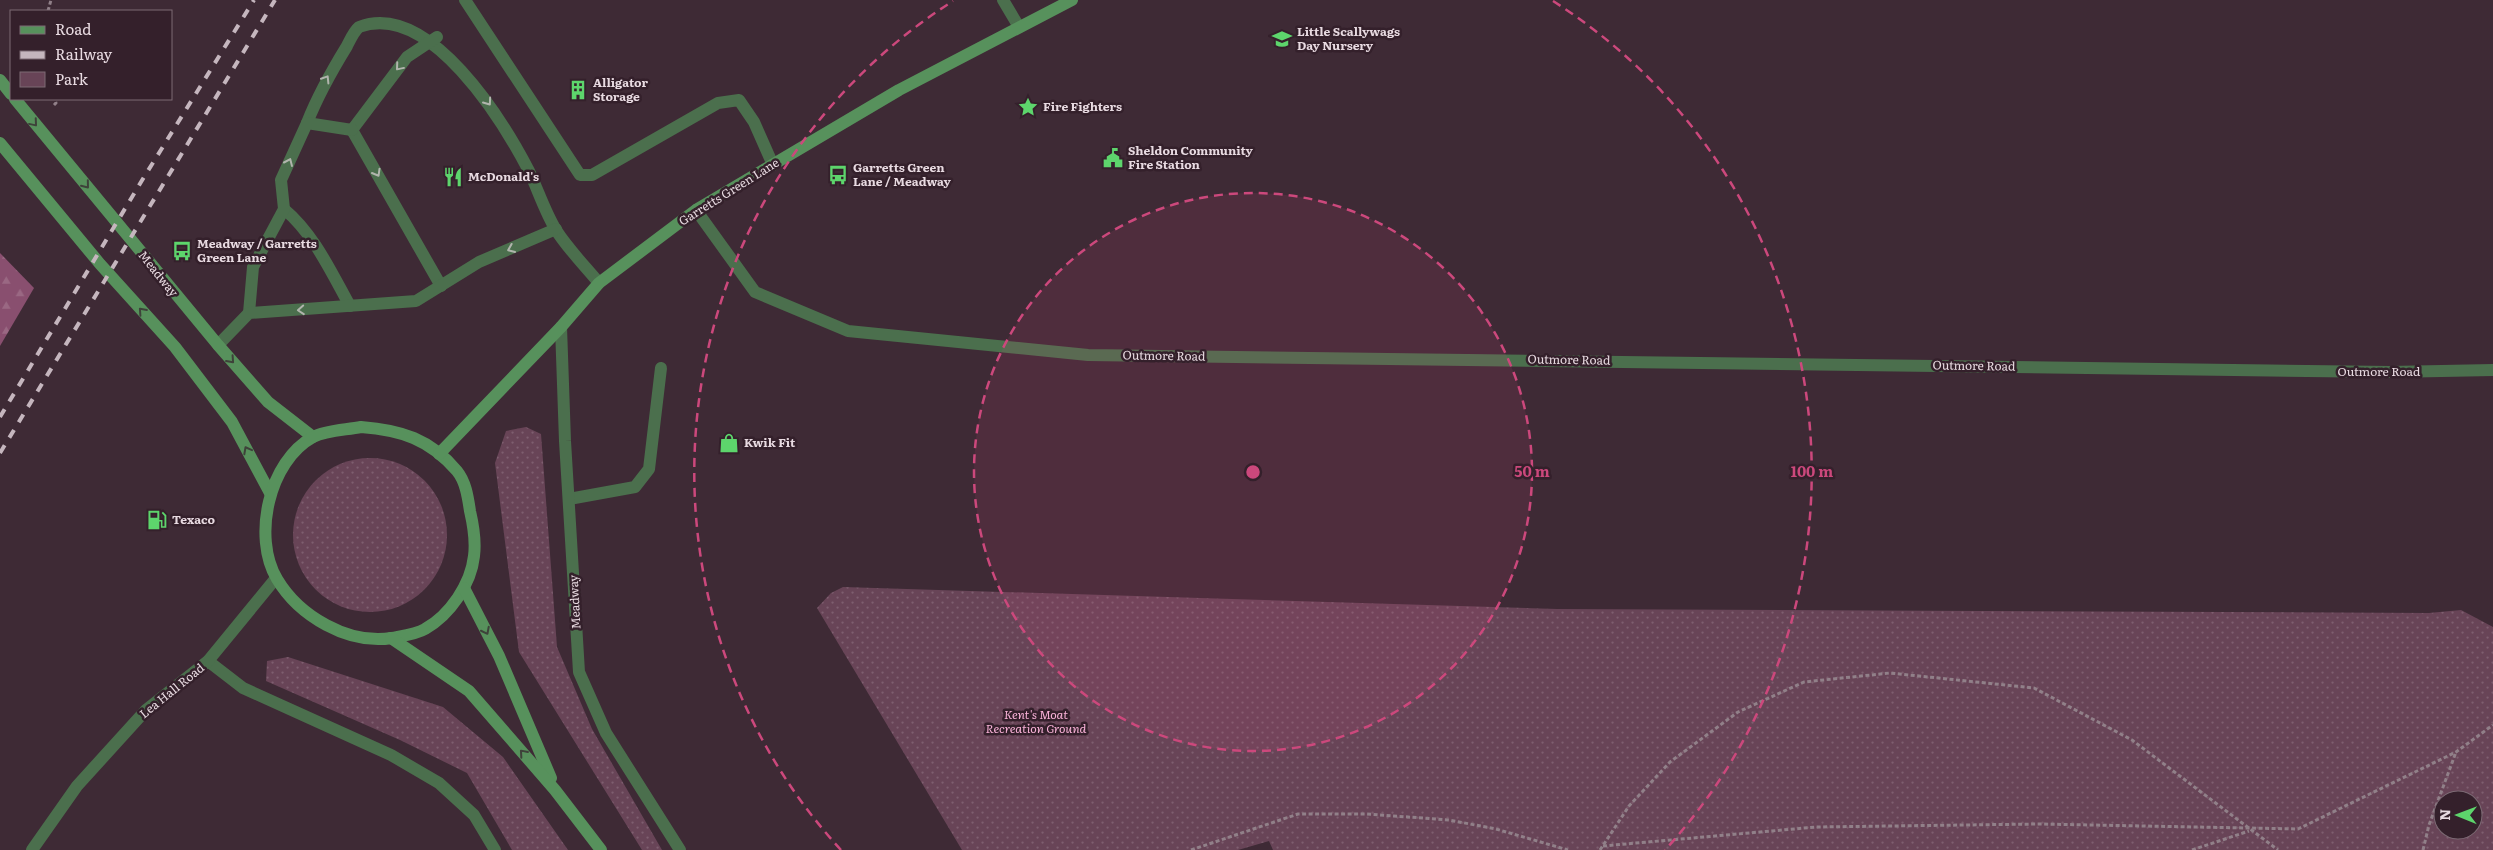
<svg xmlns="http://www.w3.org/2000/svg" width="2493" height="850" font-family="Literata,serif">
  <defs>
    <pattern id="green-dots" width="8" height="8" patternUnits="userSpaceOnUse" patternTransform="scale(1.25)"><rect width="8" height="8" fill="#684457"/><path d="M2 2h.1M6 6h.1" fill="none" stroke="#7e5e6f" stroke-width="1.8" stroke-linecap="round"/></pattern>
    <pattern id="forest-firs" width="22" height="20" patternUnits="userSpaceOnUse" patternTransform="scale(1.25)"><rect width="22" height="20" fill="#894f6f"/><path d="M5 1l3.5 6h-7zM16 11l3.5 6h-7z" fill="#9a6883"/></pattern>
  </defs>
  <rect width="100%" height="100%" fill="#3e2a35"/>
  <!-- green -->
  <g fill="url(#green-dots)" fill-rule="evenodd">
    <polygon points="526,427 541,434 557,647 592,729 662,850 642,850 519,652 495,463 506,431"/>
    <circle cx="370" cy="535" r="77"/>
    <path d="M843 587 1557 609 2429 613 2461 610 2493 627V850H1273L1269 841 1238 850H962L817 608 831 593ZM2443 800H2473V830H2443Z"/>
    <polygon points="288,657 443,707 503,757 568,850 512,850 467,773 400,740 266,681 267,661"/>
  </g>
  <!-- forest -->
  <polygon fill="url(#forest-firs)" points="0,253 34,288 0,346"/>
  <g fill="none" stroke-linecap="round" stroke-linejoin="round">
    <!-- path -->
    <g stroke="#918089" stroke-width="3" stroke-dasharray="4 2.5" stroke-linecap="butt">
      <polyline points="48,11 51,0"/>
      <polyline points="54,105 56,103 55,99"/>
      <polyline points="1603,846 1816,827 2038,824 2298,829 2456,752 2493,725"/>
      <polyline points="1191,850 1298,814 1367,814 1449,820 1496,829 1568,850"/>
      <polyline points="1600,850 1629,806 1670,762 1738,712 1804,682 1890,673 2034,688 2132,740 2278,850"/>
      <polyline points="2192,850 2249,831"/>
      <polyline points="2423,850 2429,825 2456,752"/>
    </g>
    <!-- lane -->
    <g stroke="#4b6f4d" stroke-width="12">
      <polyline points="465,0 580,175 592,175 718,103 739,100 754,122 773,165"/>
      <polyline points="1003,0 1019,27"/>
      <path d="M307 123C318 95 331 72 347 46 350 40 354 31 359 27 430 0 504 123 529 171 538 190 545 212 556 230 568 249 585 266 599 283"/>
      <polyline points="352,130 441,286"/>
      <polyline points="352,130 407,57 437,37"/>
      <path d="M284 209C314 234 331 272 350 306"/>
      <polyline points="249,313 253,267 284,209 281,180 307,123 352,130"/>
      <polyline points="218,345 249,313 416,301 479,262 556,229"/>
      <polyline points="569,499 635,487 649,469 661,368"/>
    </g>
    <!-- street -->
    <g stroke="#4b6f4d" stroke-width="12">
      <polyline points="696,210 755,292 848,331 1088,355 2390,372 2493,370"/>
      <polyline points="561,327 565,441 579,672 606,733 680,850"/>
      <polyline points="208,661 243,688 391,755 439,783 474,815 495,850"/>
      <polyline points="32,850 77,786 146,710 208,661 276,578"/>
    </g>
    <!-- secondary -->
    <g stroke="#57915c" stroke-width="12">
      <polyline points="0,80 11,94"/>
      <polyline points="15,99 218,345 268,402 313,437"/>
      <polyline points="0,143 100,264 175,347 232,422 270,493"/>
      <path d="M361 427C401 430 430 439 457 471 466 482 468 498 470 511 473 524 476 541 474 556 471 584 450 615 425 629 417 634 402 636 392 638 348 645 299 616 277 579 252 537 269 461 313 437 326 430 346 430 361 427Z"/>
      <polyline points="439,454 561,327 599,283 696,210 899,90 1072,0"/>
      <polyline points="464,588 499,656 551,778"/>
      <polyline points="391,638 469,691 555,790 601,850"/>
    </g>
    <!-- rail -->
    <g stroke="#c5b6be" stroke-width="4" stroke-dasharray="9 9" stroke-linecap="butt">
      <polyline points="0,417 141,182 254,0"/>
      <polyline points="0,453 275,0"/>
    </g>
  </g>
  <!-- one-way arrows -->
  <defs><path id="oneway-chevron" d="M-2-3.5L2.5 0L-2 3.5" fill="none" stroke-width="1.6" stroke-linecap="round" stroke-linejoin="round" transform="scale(1.25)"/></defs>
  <g stroke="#b1b5ad">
    <use href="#oneway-chevron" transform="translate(399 67) rotate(130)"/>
    <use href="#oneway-chevron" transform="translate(326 79) rotate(-58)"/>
    <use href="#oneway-chevron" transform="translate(488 102) rotate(55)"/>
    <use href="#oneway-chevron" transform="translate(289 162) rotate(-66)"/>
    <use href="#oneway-chevron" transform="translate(377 173) rotate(60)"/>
    <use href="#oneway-chevron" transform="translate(511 249) rotate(157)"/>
    <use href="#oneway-chevron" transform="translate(301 310) rotate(176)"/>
  </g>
  <g stroke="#3e423a">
    <use href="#oneway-chevron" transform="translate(34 123) rotate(50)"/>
    <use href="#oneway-chevron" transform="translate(86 185) rotate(51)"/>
    <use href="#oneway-chevron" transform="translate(142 311) rotate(-132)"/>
    <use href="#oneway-chevron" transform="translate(231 360) rotate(48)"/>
    <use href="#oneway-chevron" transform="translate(247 450) rotate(-118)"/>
    <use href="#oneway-chevron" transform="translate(486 631) rotate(63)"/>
    <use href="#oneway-chevron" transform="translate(523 753) rotate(-131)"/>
  </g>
  <!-- distance rings -->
  <circle cx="1253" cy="472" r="279" fill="#cc487c" fill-opacity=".12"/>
  <g fill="none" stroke="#cc487c" stroke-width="2.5" stroke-dasharray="9 6">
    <circle cx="1253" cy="472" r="279"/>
    <path d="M841 850A559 559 0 0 1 953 1M1553 1A559 559 0 0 1 1665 850"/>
  </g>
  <!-- icons -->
  <defs>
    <symbol id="school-bare" viewBox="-9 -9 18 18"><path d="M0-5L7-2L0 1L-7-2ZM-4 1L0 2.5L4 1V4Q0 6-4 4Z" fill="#5dd56c" stroke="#34202b" stroke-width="2.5" paint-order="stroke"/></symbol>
    <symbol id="building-bare" viewBox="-9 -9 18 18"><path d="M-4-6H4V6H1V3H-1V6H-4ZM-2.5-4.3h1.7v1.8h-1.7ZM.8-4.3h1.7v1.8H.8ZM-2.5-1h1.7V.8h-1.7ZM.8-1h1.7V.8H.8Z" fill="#5dd56c" stroke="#34202b" stroke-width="2.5" paint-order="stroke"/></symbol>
    <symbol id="sight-bare" viewBox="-9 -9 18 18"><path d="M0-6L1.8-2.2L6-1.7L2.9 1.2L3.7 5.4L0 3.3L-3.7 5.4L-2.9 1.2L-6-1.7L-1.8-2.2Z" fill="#5dd56c" stroke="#34202b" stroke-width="2.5" paint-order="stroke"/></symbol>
    <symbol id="civic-bare" viewBox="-9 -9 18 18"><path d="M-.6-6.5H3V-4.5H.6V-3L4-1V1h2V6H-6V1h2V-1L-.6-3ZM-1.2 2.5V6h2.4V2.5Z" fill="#5dd56c" stroke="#34202b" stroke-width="2.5" paint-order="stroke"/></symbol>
    <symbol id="bus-bare" viewBox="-9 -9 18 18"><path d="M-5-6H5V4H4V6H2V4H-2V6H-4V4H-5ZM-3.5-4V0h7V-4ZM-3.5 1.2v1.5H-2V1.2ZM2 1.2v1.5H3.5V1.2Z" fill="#5dd56c" stroke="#34202b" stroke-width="2.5" paint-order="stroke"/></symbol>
    <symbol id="restaurant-bare" viewBox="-9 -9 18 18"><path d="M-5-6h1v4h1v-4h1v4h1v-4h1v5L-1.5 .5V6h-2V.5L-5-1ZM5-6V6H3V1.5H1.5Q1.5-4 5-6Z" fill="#5dd56c" stroke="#34202b" stroke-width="2.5" paint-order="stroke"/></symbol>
    <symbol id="shop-bare" viewBox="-9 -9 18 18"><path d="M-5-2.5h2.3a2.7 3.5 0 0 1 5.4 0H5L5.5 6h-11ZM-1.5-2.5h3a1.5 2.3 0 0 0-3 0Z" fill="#5dd56c" stroke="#34202b" stroke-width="2.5" paint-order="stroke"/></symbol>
    <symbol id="fuel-bare" viewBox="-9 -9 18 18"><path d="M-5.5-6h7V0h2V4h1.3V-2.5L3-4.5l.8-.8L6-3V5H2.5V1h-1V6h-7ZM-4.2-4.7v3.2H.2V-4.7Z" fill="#5dd56c" stroke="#34202b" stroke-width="2.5" paint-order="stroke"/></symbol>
  </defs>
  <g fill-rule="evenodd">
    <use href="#school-bare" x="1268" y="25" width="28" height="28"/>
    <use href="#building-bare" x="564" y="76" width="28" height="28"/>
    <use href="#sight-bare" x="1014" y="93" width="28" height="28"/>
    <use href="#civic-bare" x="1099" y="144" width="28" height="28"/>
    <use href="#bus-bare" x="824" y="161" width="28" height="28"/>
    <use href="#restaurant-bare" x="439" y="163" width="28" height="28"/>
    <use href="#bus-bare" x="168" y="237" width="28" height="28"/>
    <use href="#shop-bare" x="715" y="429" width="28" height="28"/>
    <use href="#fuel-bare" x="143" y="506" width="28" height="28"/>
  </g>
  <g text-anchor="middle" stroke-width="5" stroke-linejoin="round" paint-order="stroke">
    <!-- poi labels -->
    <g font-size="12" font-weight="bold" fill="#e8dae1" stroke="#34202b" text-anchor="start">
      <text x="1297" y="36">Little Scallywags<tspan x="1297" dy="14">Day Nursery</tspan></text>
      <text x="593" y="87">Alligator<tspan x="593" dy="14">Storage</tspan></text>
      <text x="1043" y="111">Fire Fighters</text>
      <text x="1128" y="155">Sheldon Community<tspan x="1128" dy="14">Fire Station</tspan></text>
      <text x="853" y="172">Garretts Green<tspan x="853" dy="14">Lane / Meadway</tspan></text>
      <text x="468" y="181">McDonald's</text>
      <text x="197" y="248">Meadway / Garretts<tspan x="197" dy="14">Green Lane</tspan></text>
      <text x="744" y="447">Kwik Fit</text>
      <text x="172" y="524">Texaco</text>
    </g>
    <!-- street labels -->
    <g font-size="12" fill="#e8dae1" stroke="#34202b">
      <text transform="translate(729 192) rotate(-32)" y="4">Garretts Green Lane</text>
      <text transform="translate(158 274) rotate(51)" y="4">Meadway</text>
      <text transform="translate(1164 356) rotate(1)" y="4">Outmore Road</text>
      <text transform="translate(1569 360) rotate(1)" y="4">Outmore Road</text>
      <text transform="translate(1974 366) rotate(1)" y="4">Outmore Road</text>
      <text x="2379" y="376">Outmore Road</text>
      <text transform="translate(575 602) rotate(-93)" y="4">Meadway</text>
      <text transform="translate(172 691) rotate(-39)" y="4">Lea Hall Road</text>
    </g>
    <!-- park labels -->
    <g font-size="12" font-style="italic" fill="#f9b2d8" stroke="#34202b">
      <text x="1036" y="719">Kent's Moat<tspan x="1036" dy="14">Recreation Ground</tspan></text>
    </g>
  </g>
  <circle cx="1253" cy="472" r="8" fill="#cc487c" stroke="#34202b" stroke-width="2.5"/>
  <g font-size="15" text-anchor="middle" font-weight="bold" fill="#cc487c" stroke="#34202b" stroke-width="5" stroke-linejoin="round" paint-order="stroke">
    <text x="1532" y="477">50 m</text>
    <text x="1812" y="477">100 m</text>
  </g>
  <!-- legend -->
  <rect x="10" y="10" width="162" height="90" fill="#34202b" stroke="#7c6a74"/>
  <rect x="20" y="26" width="25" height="8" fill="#57915c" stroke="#7c6a74"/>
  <text x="55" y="35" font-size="15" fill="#e8dae1">Road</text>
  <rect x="20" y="51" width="25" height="8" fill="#c5b6be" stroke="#7c6a74"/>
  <text x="55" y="60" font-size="15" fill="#e8dae1">Railway</text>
  <rect x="20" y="72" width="25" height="15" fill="#684457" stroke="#7c6a74"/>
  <text x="55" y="85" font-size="15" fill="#e8dae1">Park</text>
  <!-- north arrow -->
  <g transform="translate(2458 815) rotate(271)"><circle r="24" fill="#34202b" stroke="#7c6a74"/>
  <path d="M0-4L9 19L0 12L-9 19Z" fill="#5dd56c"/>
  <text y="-8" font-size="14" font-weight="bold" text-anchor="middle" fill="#e8dae1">N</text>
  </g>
</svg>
